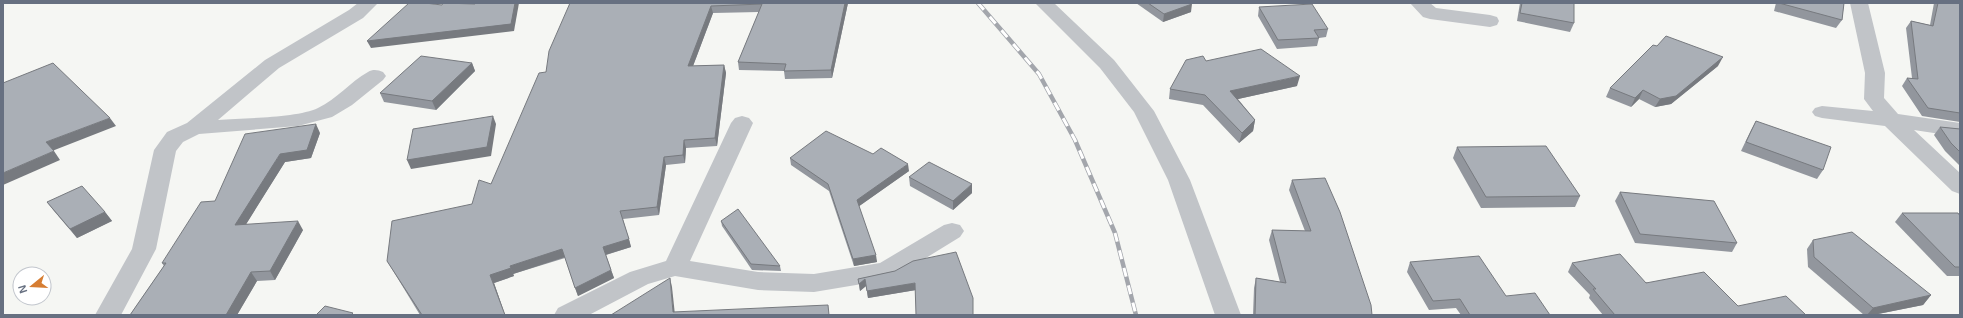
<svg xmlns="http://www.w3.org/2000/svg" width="1963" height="318" font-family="Helvetica,sans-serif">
  <rect width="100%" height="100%" fill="#f5f6f3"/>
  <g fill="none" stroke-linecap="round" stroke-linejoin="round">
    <!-- minor -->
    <g fill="#c1c4c8" fill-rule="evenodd">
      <path d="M358 3H378L363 18 279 68 218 120C244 118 297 118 318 108 337 99 350 82 368 72 373 69 378 70 383 72L386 76 383 80 352 105 332 117 298 126 199 134 183 142 176 151 156 249 121 315H95L132 249 154 150 167 132 187 123 265 60 349 10Z"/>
      <polygon points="1035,3 1054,3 1114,60 1154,111 1190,180 1241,315 1215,315 1168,180 1134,112 1100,68"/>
      <polygon points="1410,3 1430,3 1436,8 1490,15 1497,17 1499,21 1497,25 1490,27 1430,19 1423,17"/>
      <polygon points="1850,3 1868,3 1885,73 1884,98 1898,114 1960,123 1960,137 1914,130 1960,173 1960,194 1952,191 1885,126 1822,118 1815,116 1812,112 1815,108 1822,106 1873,111 1864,99 1865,73"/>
      <polygon points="742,116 749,118 753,123 690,261 758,272 814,274 880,263 944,225 952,223 960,225 964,231 960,237 895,277 886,280 814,292 758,290 675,276 648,284 589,315 554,315 558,308 630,272 666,261 731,123 735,118"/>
    </g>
    <defs>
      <polyline id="rail" points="978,3 1039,74 1075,140 1115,233 1136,315"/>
    </defs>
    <!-- rail casing -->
    <use href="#rail" stroke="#a3a6ac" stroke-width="4.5"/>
    <!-- rail -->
    <use href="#rail" stroke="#fff" stroke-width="3" stroke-dasharray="9" stroke-linecap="butt"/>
  </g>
  <!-- wall -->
  <g fill="#92969d">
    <polygon points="570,3 848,3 832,78 785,79 784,71 739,70 738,62 759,12 713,13 693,66 724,65 726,73 717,146 686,148 685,163 666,165 659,215 623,219 631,247 606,255 614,278 578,296 565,258 513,274 514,276 494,283 505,315 420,315 392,269 387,261 472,204 491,184 546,72"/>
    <polygon points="1136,3 1191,3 1191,12 1163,22"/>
    <polygon points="1520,3 1574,3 1574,23 1570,32 1517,21"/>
    <polygon points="1776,3 1844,3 1842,20 1836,28 1774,11"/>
    <polygon points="1934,3 1960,3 1960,122 1922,116 1902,86 1907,78 1912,78 1906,28 1911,21 1930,25"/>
    <polygon points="1259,7 1328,29 1326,37 1319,38 1317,46 1277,49 1258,16"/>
    <polygon points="1206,61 1297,86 1238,99 1255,120 1253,131 1239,143 1203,105 1169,99 1170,89"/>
    <polygon points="472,63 475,71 436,110 384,102 380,93"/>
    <polygon points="1718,66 1671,104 1655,107 1639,99 1631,107 1606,97 1610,88"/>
    <polygon points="1756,121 1823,170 1817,179 1741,151 1751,130"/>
    <polygon points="1940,127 1960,129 1960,166 1945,151 1934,135"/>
    <polygon points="320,133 311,158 285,162 246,224 303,230 275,280 257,281 237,315 130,315 164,266 162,263 215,201"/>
    <polygon points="1457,147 1580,196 1575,207 1481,208 1453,158"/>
    <polygon points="790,158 909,171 859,206 877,262 854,266 829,191 791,165"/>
    <polygon points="909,177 972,193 953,210 910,186"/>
    <polygon points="1292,180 1372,315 1253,315 1254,288 1256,278 1280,282 1269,240 1272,230 1305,231 1289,190"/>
    <polygon points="1620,192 1737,243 1732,252 1635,243 1615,201"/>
    <polygon points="47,202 105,212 112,221 77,238 54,211"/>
    <polygon points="1902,213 1960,216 1960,276 1947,276 1895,222"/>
    <polygon points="721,221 780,266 781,271 752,270 722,226"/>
    <polygon points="1813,240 1931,295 1923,305 1873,315 1864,315 1808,267 1807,249"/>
    <polygon points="1410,262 1506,296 1550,315 1461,315 1456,308 1429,310 1407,272"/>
    <polygon points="1572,263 1738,306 1806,315 1603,315 1589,298 1590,295 1568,272"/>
    <polygon points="895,271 916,290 868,298 866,286 860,291 858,279"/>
  </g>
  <!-- shaded-wall -->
  <g fill="#777a7f">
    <polygon points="515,3 519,3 514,31 371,48 367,41"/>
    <polygon points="845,3 848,3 832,78 831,70"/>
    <polygon points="1192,4 1191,12 1163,22 1164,14"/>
    <polygon points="711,6 713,13 690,74 688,66"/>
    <polygon points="1723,57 1718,66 1671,104 1655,107 1660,99"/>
    <polygon points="472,63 475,71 436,110 432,101"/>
    <polygon points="724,65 726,73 717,146 715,138"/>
    <polygon points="1300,76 1297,86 1229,101 1230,91"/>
    <polygon points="1643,90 1639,99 1631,107 1635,98"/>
    <polygon points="493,116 496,124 491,156 411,169 407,160"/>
    <polygon points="110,118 116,126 52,151 46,142"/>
    <polygon points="1255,120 1253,131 1239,143 1242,133"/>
    <polygon points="316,124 320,133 311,158 285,162 240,234 235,225 280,154"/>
    <polygon points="684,140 686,148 685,163 683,155"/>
    <polygon points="54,151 60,160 3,185 3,173"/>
    <polygon points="664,157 666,165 659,215 657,207"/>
    <polygon points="908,164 909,171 858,207 857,200"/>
    <polygon points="972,184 972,193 953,210 953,201"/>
    <polygon points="105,212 112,221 77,238 70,229"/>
    <polygon points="298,221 303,230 275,280 270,271"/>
    <polygon points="629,239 631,247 605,255 603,247"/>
    <polygon points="562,249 565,257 513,274 510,266"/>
    <polygon points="876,255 877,262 854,266 853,259"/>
    <polygon points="511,268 514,276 494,283 505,315 490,275"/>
    <polygon points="611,270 614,278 578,296 575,288"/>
    <polygon points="251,272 257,281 237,315 226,315"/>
    <polygon points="670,278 672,287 675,315 673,312"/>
    <polygon points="865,279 866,286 860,291 859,284"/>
    <polygon points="915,283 916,290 868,298 867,291"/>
    <polygon points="1931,295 1923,305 1873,315 1867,315 1873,308"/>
  </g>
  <!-- building -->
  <g fill="#aaafb6" stroke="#777a7f">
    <polygon points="409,3 425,3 442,5 443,3 475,4 475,3 515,3 511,24 367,41"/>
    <polygon points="570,3 845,3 831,70 784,71 786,64 738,62 762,4 711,6 688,66 724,65 715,138 684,140 683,155 664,157 657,207 620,211 629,239 603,247 611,270 575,288 562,249 510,266 511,268 490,275 505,315 422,315 387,261 392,221 472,204 479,180 491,184 539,73 546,72 549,51"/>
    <polygon points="1148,3 1191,3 1192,4 1164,14"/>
    <polygon points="1522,3 1574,3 1574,23 1520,13"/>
    <polygon points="1779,3 1844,3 1842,20"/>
    <polygon points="1938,3 1960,3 1960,113 1928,108 1907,78 1918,79 1911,21 1933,26"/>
    <polygon points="1312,4 1328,29 1314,30 1319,38 1278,40 1259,7"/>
    <polygon points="1666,36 1723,57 1676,96 1660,99 1643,90 1635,98 1610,88 1653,45 1657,46"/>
    <polygon points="1261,49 1300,76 1230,91 1255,120 1242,133 1205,95 1170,89 1186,60 1203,56 1206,61"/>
    <polygon points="421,56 472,63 432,101 380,93"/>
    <polygon points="53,63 110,118 46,142 54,151 3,173 3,83"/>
    <polygon points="493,116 487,147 407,160 413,129"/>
    <polygon points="1756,121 1831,147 1823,170 1746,142"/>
    <polygon points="316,124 307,150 280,154 235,225 298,221 270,271 251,272 226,315 130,315 166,263 162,263 201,202 215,201 245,134"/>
    <polygon points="1940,127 1960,129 1960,152 1951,143"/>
    <polygon points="826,131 873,154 881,148 908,164 857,200 876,255 853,259 828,184 790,158"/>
    <polygon points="1546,146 1580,196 1486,197 1457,147"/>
    <polygon points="929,162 972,184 953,201 909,177"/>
    <polygon points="1325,178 1340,212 1371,305 1372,315 1255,315 1256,278 1286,283 1272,230 1311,231 1292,180"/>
    <polygon points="82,186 105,212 70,229 47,202"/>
    <polygon points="1620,192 1714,201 1737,243 1640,234"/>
    <polygon points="738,209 780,266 751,264 721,221"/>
    <polygon points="1902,213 1958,213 1960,216 1960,267 1955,267"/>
    <polygon points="1852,232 1931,295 1873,308 1814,257 1813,240"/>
    <polygon points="956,252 973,298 973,315 916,315 915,283 867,291 865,279 859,284 858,279 895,271 913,261"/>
    <polygon points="1620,254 1646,283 1704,272 1738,306 1786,296 1806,315 1615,315 1593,289 1596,289 1572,263"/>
    <polygon points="1479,256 1506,296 1535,293 1550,315 1470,315 1460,299 1433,301 1410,262"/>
    <polygon points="670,278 673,312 828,305 829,315 611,315"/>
    <polygon points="325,306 353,313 351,315 316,315"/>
  </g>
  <!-- border -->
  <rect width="1963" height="318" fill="none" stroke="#677081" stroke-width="8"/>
  <!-- north arrow -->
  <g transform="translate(32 286) rotate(252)"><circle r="19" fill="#ffffff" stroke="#c2c6cd"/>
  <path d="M0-3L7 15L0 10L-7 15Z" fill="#d67d32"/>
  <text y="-6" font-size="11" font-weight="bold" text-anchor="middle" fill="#677081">N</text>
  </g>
</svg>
